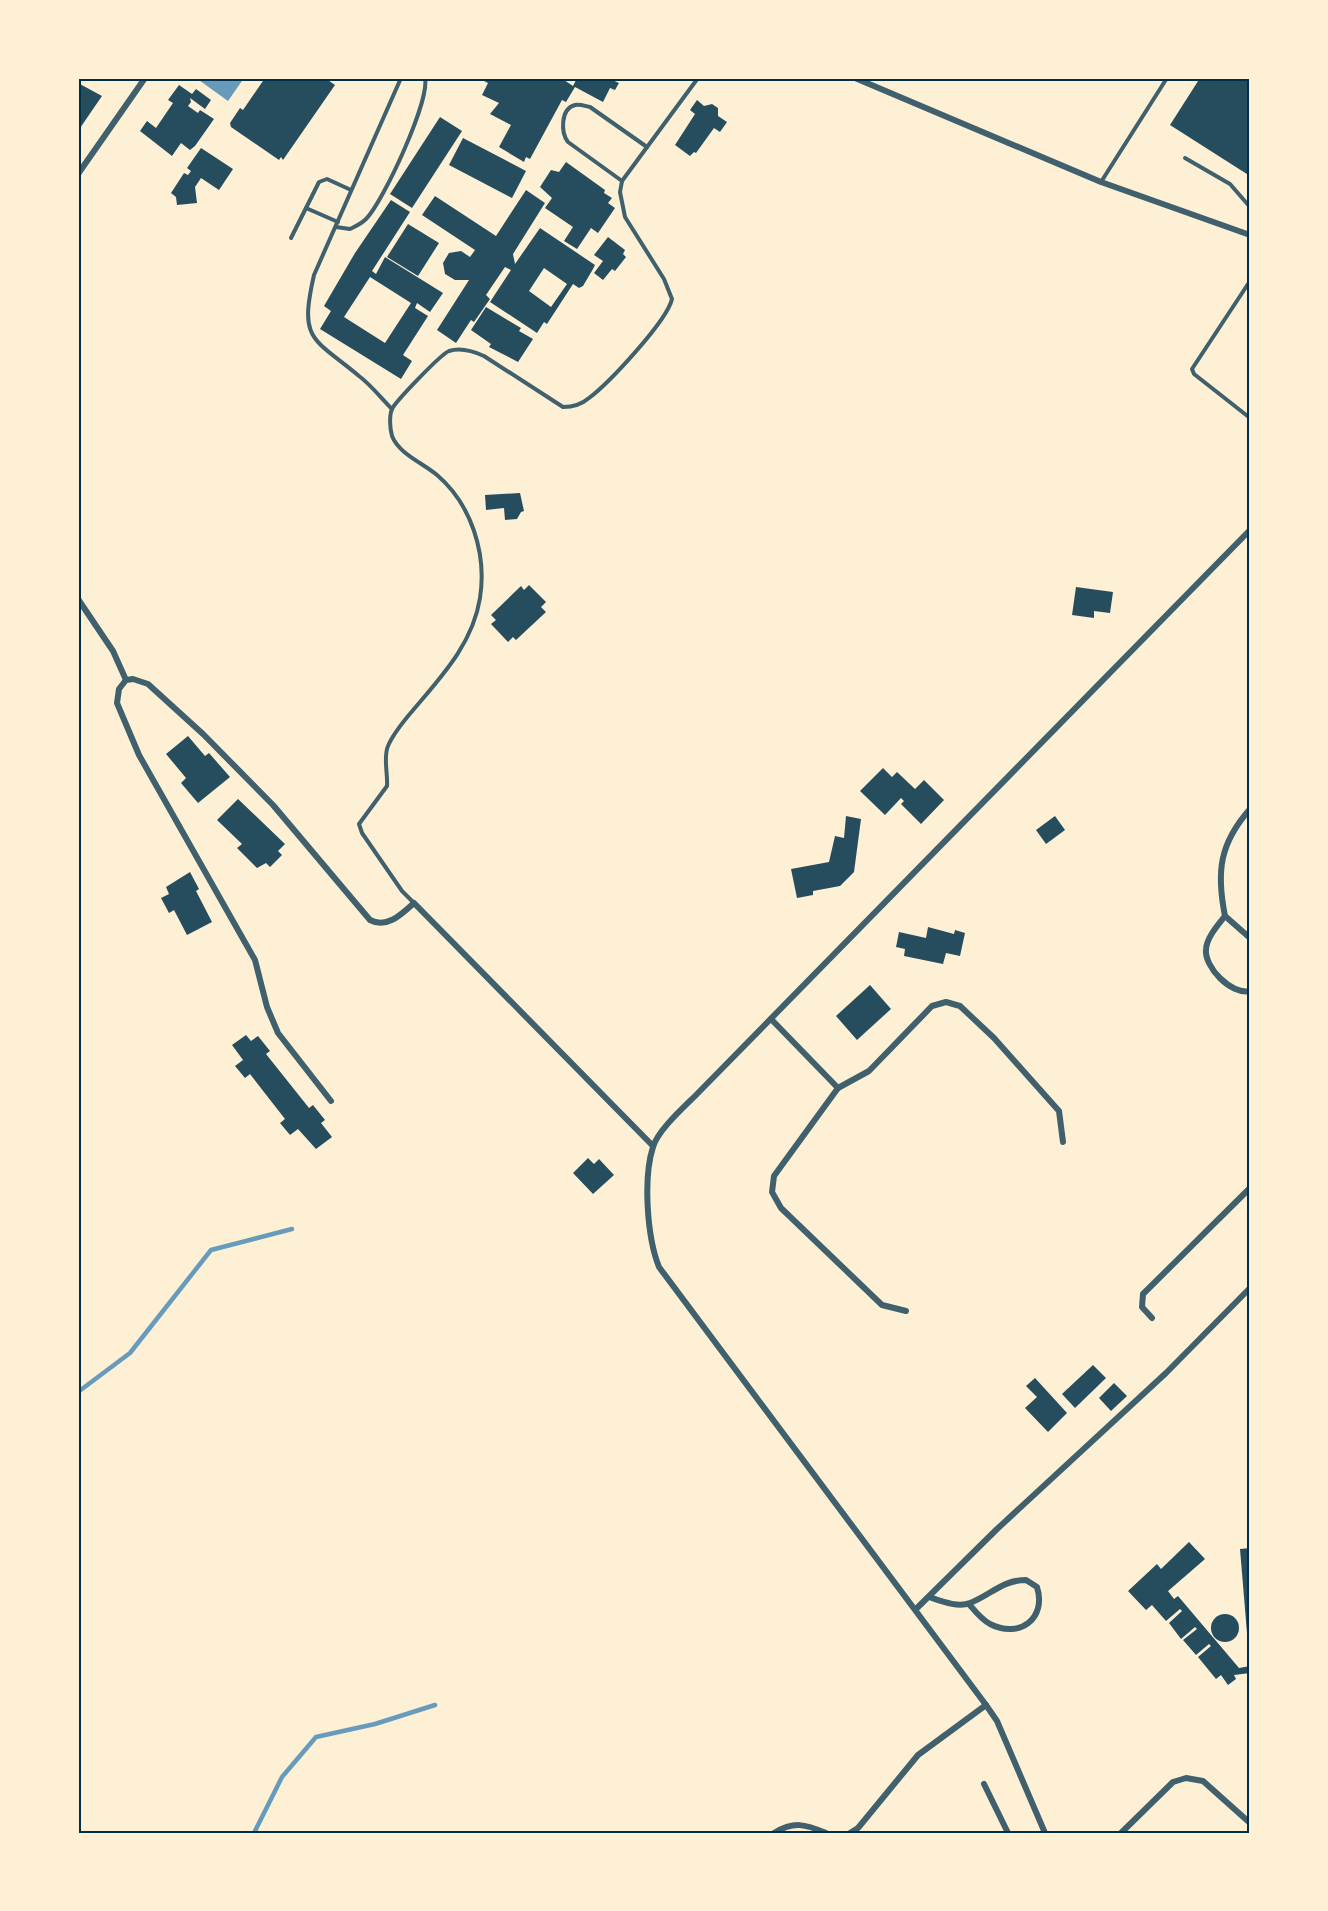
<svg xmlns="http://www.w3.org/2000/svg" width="1328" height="1911" font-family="'Work Sans',sans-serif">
  <rect width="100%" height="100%" fill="#fdf0d5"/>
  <!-- water -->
  <polygon fill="#669bbc" points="196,78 244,78 228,101"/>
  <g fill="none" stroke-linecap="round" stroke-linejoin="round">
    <!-- stream -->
    <g stroke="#669bbc" stroke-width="4.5">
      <polyline points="78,1392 130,1353 211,1250 292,1229"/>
      <polyline points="254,1833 282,1777 316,1737 375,1724 435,1705"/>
    </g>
  </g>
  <!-- building -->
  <g fill="#264d5e" fill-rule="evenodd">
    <polygon points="265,78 325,78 335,85 283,160 281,157 279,160 231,127 230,123 240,108 243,110"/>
    <polygon points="478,78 561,78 573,86 576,80 573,78 608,78 619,83 615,90 610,88 603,102 575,87 566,102 562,100 530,159 526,157 524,162 499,147 511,125 490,114 499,103 482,95 488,83"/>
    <polygon points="1200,78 1250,78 1250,176 1170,125"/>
    <polygon points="78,83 102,96 78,131"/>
    <polygon points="179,85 192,94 196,89 211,100 205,109 190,98 191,102 188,106 198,113 200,110 214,119 195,146 190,150 181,143 172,156 140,131 147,121 156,128 173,103 168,100"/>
    <polygon points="697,100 704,106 712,104 718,108 718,116 727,122 720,132 714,128 696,153 694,152 690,156 675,145 695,114 690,110"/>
    <polygon points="440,117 462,131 412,208 390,194"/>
    <polygon points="463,138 526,171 512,198 449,165"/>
    <polygon points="201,148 233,169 219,190 201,178 195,187 197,203 177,205 176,197 171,193 184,173 188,175 191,171 187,168"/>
    <polygon points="566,162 605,190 604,193 612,198 608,203 615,208 598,233 591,228 577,249 564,241 573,227 545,208 552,198 540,187 551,170 559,172"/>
    <path d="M526 190 545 203 513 254 515 264 540 228 595 265 593 269 583 286 579 288 573 284 547 324 544 322 537 333 490 302 511 270 505 267 486 295 490 299 474 322 471 320 456 343 437 330 469 280H455L445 274 443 263 449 253 461 251 470 257 475 250 422 215 435 196 496 236ZM544 268 567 284 551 307 529 291Z"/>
    <path d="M391 200 410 212 372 271 376 274 385 257 443 293 430 312 417 303 415 308 428 316 403 355 412 361 401 379 320 329 331 311 324 306 355 253ZM370 277 411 303 385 343 344 317Z"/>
    <polygon points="408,224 439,243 418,276 387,257"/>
    <polygon points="608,237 625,250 623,254 626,257 615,271 612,269 603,280 594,273 603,261 594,255"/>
    <polygon points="486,307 521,328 519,331 533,339 518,362 489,347 491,344 471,330"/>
    <polygon points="520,493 524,511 521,512 517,519 505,520 504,508 486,510 485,495"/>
    <polygon points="529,585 546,602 541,607 546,612 516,640 513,637 508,642 491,624 496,620 491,615 521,586 524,590"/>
    <polygon points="1076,587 1113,592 1110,613 1094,611 1094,618 1072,615"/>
    <polygon points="188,736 205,756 209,753 230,777 198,803 181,783 186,778 166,754"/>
    <polygon points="883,768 892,777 897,772 915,789 924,780 944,800 921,824 901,804 904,801 901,798 885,815 860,791"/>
    <polygon points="238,799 285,844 278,851 282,855 270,867 266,863 257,868 237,848 242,844 217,820"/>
    <polygon points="846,816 861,819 854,872 840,886 813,891 813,895 797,898 791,869 829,862 835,836 844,838"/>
    <polygon points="1055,816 1065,830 1046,844 1036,830"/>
    <polygon points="190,872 199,889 196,891 212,922 187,935 174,910 169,913 161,898 169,894 166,887"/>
    <polygon points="928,927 954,934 955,930 965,933 960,956 946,953 943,964 904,956 905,949 896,947 899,932 926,938"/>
    <polygon points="870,985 891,1009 857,1040 836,1016"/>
    <polygon points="246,1035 251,1041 258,1036 270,1051 266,1054 309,1108 313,1105 325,1120 321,1123 332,1137 316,1149 298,1129 290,1135 280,1123 285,1119 250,1074 245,1078 235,1066 243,1060 232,1045"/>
    <polygon points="588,1158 594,1164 599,1159 614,1175 593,1194 573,1173"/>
    <polygon points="1093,1365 1106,1378 1075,1408 1062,1394"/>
    <polygon points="1035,1378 1067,1413 1048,1432 1025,1408 1037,1397 1026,1386"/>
    <polygon points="1114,1383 1127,1396 1111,1411 1099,1398"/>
    <polygon points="1189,1542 1205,1559 1160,1598 1168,1591 1174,1599 1178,1596 1239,1668 1250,1666 1250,1673 1234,1675 1236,1679 1228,1685 1221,1675 1216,1679 1198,1657 1211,1646 1209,1644 1196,1655 1183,1640 1197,1629 1195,1627 1181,1639 1169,1623 1182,1611 1180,1609 1166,1621 1152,1605 1146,1610 1128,1591 1157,1564 1161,1569"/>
    <polygon points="1250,1548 1250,1645 1248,1645 1240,1549"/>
    <circle cx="1225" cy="1628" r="14"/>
  </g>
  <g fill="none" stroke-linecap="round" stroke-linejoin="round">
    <!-- service -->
    <g stroke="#3f606c" stroke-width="4">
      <polyline points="1185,158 1230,184 1250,207"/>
      <path d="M622 181 568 142C561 133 560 109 575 105 580 104 585 106 590 107L647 147"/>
      <polyline points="1101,182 1167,78"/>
      <polyline points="306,208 338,222"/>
      <path d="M336 227 350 229C356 226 361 224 366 219 383 202 430 101 425 78"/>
      <polyline points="291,238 319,182 327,179 351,190"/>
      <polyline points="1250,281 1192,369 1194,374 1250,418"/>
      <path d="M392 409C381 398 371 385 359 376 312 337 299 341 314 275L401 78"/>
      <path d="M414 903 402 891 362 833 359 824 387 786C388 774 383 757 388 746 394 732 404 721 414 709 442 676 473 643 480 598 487 553 471 504 437 475 423 463 399 454 392 436 390 429 389 416 392 409 396 401 441 354 449 351 461 347 473 351 484 356L563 407C572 407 582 404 589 398 609 383 667 321 672 299L664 279 625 217 620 192 622 181 698 78"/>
    </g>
    <!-- minor -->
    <g stroke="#3f606c" stroke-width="6">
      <polyline points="855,78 1101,182 1250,235"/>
      <polyline points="78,174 145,78"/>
      <polyline points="78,599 113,651 126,680"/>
      <path d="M1250 809C1220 843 1216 871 1225 916L1250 938"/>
      <path d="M1225 916C1218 925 1207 937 1206 949 1204 967 1231 995 1250 991"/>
      <polyline points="771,1019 838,1088 869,1071 932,1006 946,1002 960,1006 994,1038 1059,1111 1063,1142"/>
      <polyline points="838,1088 774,1176 772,1192 781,1208 882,1305 906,1311"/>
      <path d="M331 1101 278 1033 267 1007 255 960 139 755 117 703 119 689 126 680 133 679 148 684 203 734 273 805 370 920C387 929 402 914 414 903L653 1146"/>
      <polyline points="1152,1318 1142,1307 1143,1294 1250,1188"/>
      <path d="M929 1597C941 1601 958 1608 970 1603 991 1595 1002 1580 1026 1580L1037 1587C1047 1619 1019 1639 990 1624 981 1619 975 1611 969 1604"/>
      <polyline points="916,1609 996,1530 1166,1373 1250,1288"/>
      <polyline points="984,1784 1008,1833"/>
      <path d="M774 1833C794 1821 805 1824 826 1833"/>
      <polyline points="850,1833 858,1828 918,1755 986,1705"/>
      <path d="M1045 1833 997 1721 986 1705 659 1267C647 1237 643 1178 653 1147 658 1130 684 1107 697 1094L1250 530"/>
      <polyline points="1121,1833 1173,1782 1186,1778 1203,1781 1250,1823"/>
    </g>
  </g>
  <!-- border -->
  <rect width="1328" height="1911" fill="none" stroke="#fdf0d5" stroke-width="159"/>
  <rect x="80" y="80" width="1168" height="1752" fill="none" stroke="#003049" stroke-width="2"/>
</svg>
